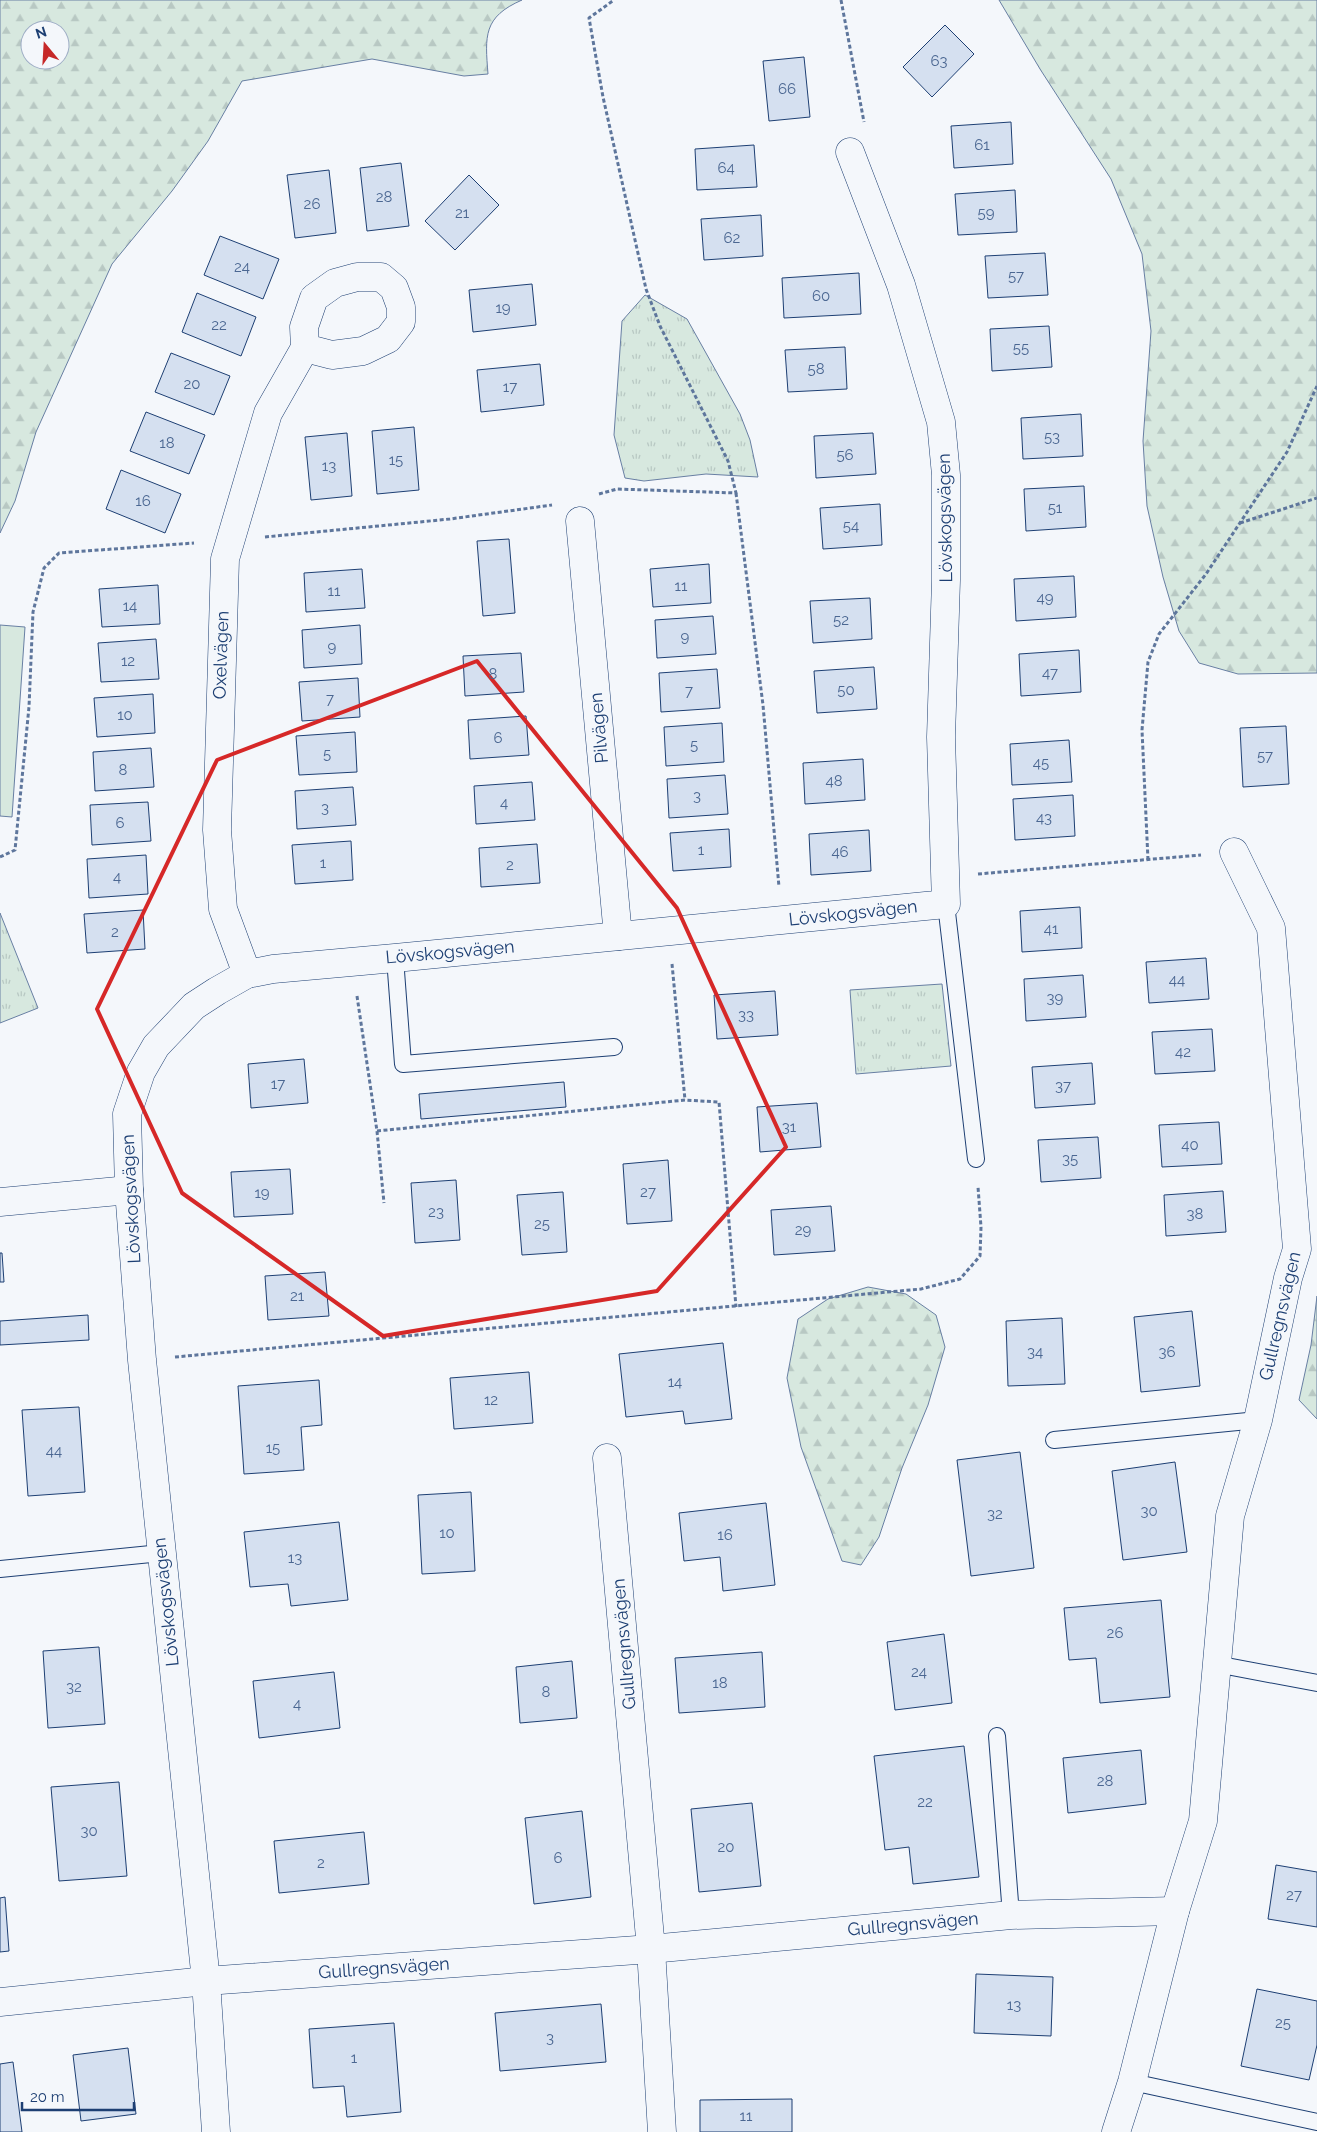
<svg xmlns="http://www.w3.org/2000/svg" width="1317" height="2132" font-family="Raleway,sans-serif">
  <defs>
    <pattern id="grass-tufts" width="24" height="20" patternUnits="userSpaceOnUse" patternTransform="scale(1.25)"><rect width="24" height="20" fill="#d7e8df"/><path d="M3 7l-1-3M5 7V3M7 7l1-3M15 17l-1-3M17 17v-4M19 17l1-3" fill="none" stroke="#b8c8c3"/></pattern>
    <pattern id="forest-firs" width="22" height="20" patternUnits="userSpaceOnUse" patternTransform="scale(1.25)"><rect width="22" height="20" fill="#d7e8df"/><path d="M5 1l3.5 6h-7zM16 11l3.5 6h-7z" fill="#b8c8c3"/></pattern>
  </defs>
  <rect width="100%" height="100%" fill="#f4f7fb"/>
  <!-- grass -->
  <g fill="url(#grass-tufts)" stroke="#687fa3">
    <polygon points="645,295 687,319 740,414 750,440 758,477 706,474 644,481 625,478 614,435 622,321"/>
    <polygon points="0,913 38,1008 0,1023"/>
    <polygon points="942,984 951,1066 856,1074 850,990"/>
  </g>
  <!-- forest -->
  <g fill="url(#forest-firs)" stroke="#687fa3" fill-rule="evenodd">
    <path d="M0 0H522C483 17 485 36 488 74L464 76 372 59 242 81 208 141 172 191 112 264 36 432 15 501 0 533ZM30 30H60V60H30Z"/>
    <polygon points="999,0 1317,0 1317,673 1238,674 1199,663 1179,631 1163,577 1147,506 1143,441 1151,331 1142,254 1111,179 1040,69"/>
    <polygon points="868,1287 906,1294 936,1315 945,1347 928,1405 902,1468 879,1537 861,1565 842,1561 801,1447 787,1378 798,1319 828,1299"/>
    <polygon points="1317,1296 1317,1419 1299,1400 1311,1345"/>
  </g>
  <!-- pitch -->
  <polygon fill="#d7e8df" stroke="#687fa3" points="0,625 25,627 12,817 0,816"/>
  <!-- building -->
  <g fill="#d5e0f0" stroke="#1d3f73">
    <polygon points="945,25 974,54 932,97 903,67"/>
    <polygon points="804,57 810,117 769,121 763,61"/>
    <polygon points="1011,122 1013,164 954,168 951,126"/>
    <polygon points="754,145 757,187 697,190 695,149"/>
    <polygon points="401,163 409,226 367,231 360,168"/>
    <polygon points="329,170 336,233 295,238 287,175"/>
    <polygon points="469,175 499,205 455,250 425,221"/>
    <polygon points="1015,190 1017,232 958,235 955,194"/>
    <polygon points="761,215 763,256 704,260 701,219"/>
    <polygon points="220,236 279,259 263,299 204,275"/>
    <polygon points="1045,253 1048,295 988,298 985,256"/>
    <polygon points="859,273 861,314 784,318 782,278"/>
    <polygon points="532,284 536,325 473,332 469,290"/>
    <polygon points="197,293 256,317 241,356 182,332"/>
    <polygon points="1049,326 1052,367 992,371 990,329"/>
    <polygon points="845,347 847,389 788,392 785,350"/>
    <polygon points="171,353 230,376 214,415 155,392"/>
    <polygon points="540,364 544,405 481,412 477,370"/>
    <polygon points="146,412 205,435 189,474 130,451"/>
    <polygon points="1081,414 1083,456 1023,459 1021,418"/>
    <polygon points="414,427 419,490 377,494 372,431"/>
    <polygon points="347,433 352,496 311,500 305,437"/>
    <polygon points="873,433 876,474 816,478 814,436"/>
    <polygon points="121,470 181,494 165,533 106,509"/>
    <polygon points="1084,486 1086,527 1026,531 1024,489"/>
    <polygon points="880,504 882,545 823,549 820,508"/>
    <polygon points="509,539 515,613 483,616 477,541"/>
    <polygon points="709,564 711,603 653,607 650,569"/>
    <polygon points="362,569 365,608 306,612 304,573"/>
    <polygon points="1074,576 1076,617 1016,621 1014,579"/>
    <polygon points="158,585 160,624 102,627 99,589"/>
    <polygon points="870,598 872,639 813,643 810,601"/>
    <polygon points="713,616 716,654 657,658 655,620"/>
    <polygon points="360,625 362,664 304,668 302,630"/>
    <polygon points="156,639 159,679 101,682 98,643"/>
    <polygon points="1079,650 1081,692 1021,696 1019,654"/>
    <polygon points="521,653 524,692 465,696 463,656"/>
    <polygon points="874,667 877,709 817,713 814,671"/>
    <polygon points="717,669 720,708 661,712 659,673"/>
    <polygon points="358,678 360,717 302,721 299,682"/>
    <polygon points="153,694 155,733 97,737 94,698"/>
    <polygon points="526,716 529,755 470,759 468,720"/>
    <polygon points="722,723 724,762 666,766 664,727"/>
    <polygon points="1286,726 1289,784 1243,787 1240,728"/>
    <polygon points="355,732 357,772 299,775 296,736"/>
    <polygon points="1069,740 1072,782 1012,785 1010,744"/>
    <polygon points="151,748 154,787 95,791 93,752"/>
    <polygon points="863,759 865,800 805,804 803,763"/>
    <polygon points="725,775 728,814 669,818 667,779"/>
    <polygon points="532,782 535,820 476,824 474,786"/>
    <polygon points="353,787 356,825 297,829 295,791"/>
    <polygon points="1073,795 1075,836 1015,840 1013,799"/>
    <polygon points="148,802 151,841 92,845 90,805"/>
    <polygon points="729,829 731,867 673,871 670,833"/>
    <polygon points="869,830 871,871 811,875 809,834"/>
    <polygon points="351,841 353,880 295,884 292,845"/>
    <polygon points="537,844 540,883 481,887 479,848"/>
    <polygon points="146,855 148,894 89,898 87,859"/>
    <polygon points="1080,907 1082,948 1022,952 1020,911"/>
    <polygon points="143,910 145,949 87,953 84,914"/>
    <polygon points="1206,958 1209,999 1149,1003 1146,962"/>
    <polygon points="1083,975 1086,1017 1026,1021 1024,979"/>
    <polygon points="775,991 778,1035 717,1039 714,995"/>
    <polygon points="1212,1029 1215,1071 1155,1074 1152,1032"/>
    <polygon points="304,1059 308,1103 251,1108 248,1064"/>
    <polygon points="1092,1063 1095,1104 1035,1108 1032,1067"/>
    <polygon points="564,1082 566,1107 421,1119 419,1094"/>
    <polygon points="817,1103 821,1147 760,1152 757,1107"/>
    <polygon points="1219,1122 1222,1164 1162,1167 1159,1125"/>
    <polygon points="1098,1137 1101,1178 1041,1182 1038,1140"/>
    <polygon points="668,1160 672,1221 627,1224 623,1164"/>
    <polygon points="290,1169 293,1214 234,1217 231,1172"/>
    <polygon points="456,1180 460,1240 415,1243 411,1183"/>
    <polygon points="1223,1191 1226,1232 1166,1236 1164,1195"/>
    <polygon points="563,1192 567,1252 522,1255 517,1195"/>
    <polygon points="831,1206 835,1251 774,1255 771,1210"/>
    <polygon points="0,1253 2,1253 4,1282 0,1282"/>
    <polygon points="325,1272 329,1316 268,1320 265,1276"/>
    <polygon points="1192,1311 1200,1386 1141,1392 1134,1317"/>
    <polygon points="88,1315 89,1340 0,1345 0,1321"/>
    <polygon points="1062,1318 1065,1384 1008,1386 1006,1321"/>
    <polygon points="723,1343 732,1419 685,1424 683,1411 626,1417 619,1354"/>
    <polygon points="529,1372 533,1423 454,1429 450,1378"/>
    <polygon points="319,1380 322,1425 301,1427 304,1470 244,1474 238,1386"/>
    <polygon points="79,1407 85,1492 28,1496 22,1410"/>
    <polygon points="1020,1452 1034,1568 971,1576 957,1460"/>
    <polygon points="1175,1462 1187,1552 1123,1560 1112,1471"/>
    <polygon points="471,1492 475,1571 422,1574 418,1495"/>
    <polygon points="766,1503 775,1585 723,1591 720,1557 684,1561 679,1513"/>
    <polygon points="339,1522 348,1600 291,1606 288,1584 250,1587 244,1532"/>
    <polygon points="1161,1600 1170,1697 1100,1703 1096,1658 1069,1660 1064,1608"/>
    <polygon points="944,1634 952,1703 895,1710 887,1642"/>
    <polygon points="99,1647 105,1724 48,1728 43,1651"/>
    <polygon points="762,1652 765,1707 679,1713 675,1658"/>
    <polygon points="572,1661 577,1718 520,1723 516,1667"/>
    <polygon points="334,1672 340,1728 259,1738 253,1681"/>
    <polygon points="964,1746 979,1877 913,1884 909,1847 885,1850 874,1756"/>
    <polygon points="1141,1750 1146,1804 1068,1813 1063,1758"/>
    <polygon points="119,1782 127,1876 59,1881 51,1787"/>
    <polygon points="752,1803 761,1886 699,1892 691,1809"/>
    <polygon points="582,1811 591,1897 534,1904 525,1818"/>
    <polygon points="364,1832 369,1884 279,1893 274,1841"/>
    <polygon points="1276,1865 1317,1872 1317,1927 1268,1919"/>
    <polygon points="5,1897 9,1951 0,1952 0,1898"/>
    <polygon points="976,1974 1053,1977 1051,2036 974,2033"/>
    <polygon points="1257,1989 1317,2001 1317,2045 1309,2080 1241,2066"/>
    <polygon points="601,2004 606,2062 500,2071 495,2013"/>
    <polygon points="394,2023 401,2112 347,2117 344,2086 313,2088 309,2029"/>
    <polygon points="128,2048 136,2114 81,2121 73,2055"/>
    <polygon points="13,2062 22,2132 0,2132 0,2064"/>
    <polygon points="792,2099 792,2132 700,2132 700,2100"/>
  </g>
  <g fill="none" stroke-linecap="round" stroke-linejoin="round">
    <defs>
      <g id="lane">
        <polyline points="946,904 976,1159"/>
        <polyline points="395,958 403,1064 614,1047"/>
        <polyline points="1054,1440 1258,1420"/>
        <polyline points="0,1569 161,1553"/>
        <polyline points="1216,1664 1317,1683"/>
        <polyline points="997,1736 1011,1915"/>
        <polyline points="1132,2082 1317,2122"/>
      </g>
      <g id="street">
        <polyline points="580,521 618,936"/>
        <polyline points="247,974 223,909 217,830 225,559 268,413 305,348 304,327 314,298 335,283 357,277 381,277 394,288 401,307 401,322 388,339 363,351 332,355 305,348"/>
        <polyline points="0,1202 129,1190"/>
        <polyline points="607,1458 651,1949 662,2132"/>
        <polyline points="0,2002 206,1981 651,1949 1011,1915 1175,1911"/>
        <polyline points="216,2132 206,1981 142,1360 129,1190 127,1114 141,1072 156,1046 194,1006 217,991 247,974 273,969 395,958 946,904 941,737 946,580 946,475 941,422 901,285 850,152"/>
        <polyline points="1116,2132 1132,2082 1175,1911 1203,1821 1230,1516 1258,1420 1288,1278 1297,1249 1271,928 1234,852"/>
      </g>
    </defs>
    <!-- lane casing -->
    <use href="#lane" stroke="#1d3f73" stroke-width="18"/>
    <!-- street casing -->
    <use href="#street" stroke="#1d3f73" stroke-width="29"/>
    <!-- path -->
    <g stroke="#5e769c" stroke-width="3" stroke-dasharray="4 2.5" stroke-linecap="butt">
      <polyline points="841,0 864,122"/>
      <polyline points="736,493 763,705 779,887"/>
      <polyline points="599,494 617,489 736,493 728,461 660,326 646,289 603,97 589,18 614,0"/>
      <polyline points="1240,523 1317,498"/>
      <polyline points="265,537 450,519 552,505"/>
      <polyline points="0,857 15,850 29,707 33,612 44,568 59,553 194,543"/>
      <polyline points="1148,860 1142,730 1148,662 1159,634 1206,574 1287,452 1317,386"/>
      <polyline points="978,874 1201,855"/>
      <polyline points="672,964 685,1100"/>
      <polyline points="357,996 377,1131 384,1203"/>
      <polyline points="377,1131 685,1100 719,1102 736,1307"/>
      <polyline points="175,1357 921,1289 960,1279 980,1256 981,1227 978,1187"/>
    </g>
    <!-- lane -->
    <use href="#lane" stroke="#f4f7fb" stroke-width="16"/>
    <!-- street -->
    <use href="#street" stroke="#f4f7fb" stroke-width="28"/>
  </g>
  <!-- marked area -->
  <path fill="none" stroke="#d62828" stroke-width="4" stroke-linejoin="round" d="M477 661 677 908 786 1147 657 1291 383 1336 182 1193 97 1009 217 760Z"/>
  <g text-anchor="middle" stroke-width="4" stroke-linejoin="round" paint-order="stroke">
    <!-- number labels -->
    <g font-size="15" fill="#4b6792">
      <text x="939" y="66">63</text>
      <text x="787" y="94">66</text>
      <text x="982" y="150">61</text>
      <text x="726" y="173">64</text>
      <text x="384" y="202">28</text>
      <text x="312" y="209">26</text>
      <text x="462" y="218">21</text>
      <text x="986" y="218">59</text>
      <text x="732" y="243">62</text>
      <text x="242" y="272">24</text>
      <text x="1016" y="281">57</text>
      <text x="821" y="301">60</text>
      <text x="503" y="313">19</text>
      <text x="219" y="330">22</text>
      <text x="1021" y="353">55</text>
      <text x="816" y="374">58</text>
      <text x="192" y="389">20</text>
      <text x="510" y="392">17</text>
      <text x="1052" y="442">53</text>
      <text x="167" y="448">18</text>
      <text x="845" y="460">56</text>
      <text x="396" y="465">15</text>
      <text x="329" y="471">13</text>
      <text x="143" y="506">16</text>
      <text x="1055" y="513">51</text>
      <text x="851" y="531">54</text>
      <text x="681" y="591">11</text>
      <text x="334" y="596">11</text>
      <text x="1045" y="603">49</text>
      <text x="130" y="611">14</text>
      <text x="841" y="625">52</text>
      <text x="685" y="642">9</text>
      <text x="332" y="652">9</text>
      <text x="128" y="666">12</text>
      <text x="1050" y="678">47</text>
      <text x="493" y="679">8</text>
      <text x="846" y="695">50</text>
      <text x="689" y="696">7</text>
      <text x="330" y="704">7</text>
      <text x="125" y="720">10</text>
      <text x="498" y="743">6</text>
      <text x="694" y="750">5</text>
      <text x="327" y="759">5</text>
      <text x="1265" y="761">57</text>
      <text x="1041" y="768">45</text>
      <text x="123" y="775">8</text>
      <text x="834" y="786">48</text>
      <text x="697" y="801">3</text>
      <text x="504" y="808">4</text>
      <text x="325" y="813">3</text>
      <text x="1044" y="823">43</text>
      <text x="120" y="828">6</text>
      <text x="701" y="855">1</text>
      <text x="840" y="857">46</text>
      <text x="323" y="868">1</text>
      <text x="510" y="870">2</text>
      <text x="117" y="882">4</text>
      <text x="1051" y="934">41</text>
      <text x="115" y="937">2</text>
      <text x="1177" y="985">44</text>
      <text x="1055" y="1003">39</text>
      <text x="746" y="1020">33</text>
      <text x="1183" y="1057">42</text>
      <text x="278" y="1089">17</text>
      <text x="1063" y="1091">37</text>
      <text x="789" y="1132">31</text>
      <text x="1190" y="1150">40</text>
      <text x="1070" y="1164">35</text>
      <text x="648" y="1197">27</text>
      <text x="262" y="1198">19</text>
      <text x="436" y="1217">23</text>
      <text x="1195" y="1219">38</text>
      <text x="542" y="1229">25</text>
      <text x="803" y="1235">29</text>
      <text x="297" y="1301">21</text>
      <text x="1035" y="1357">34</text>
      <text x="1167" y="1357">36</text>
      <text x="675" y="1387">14</text>
      <text x="491" y="1405">12</text>
      <text x="273" y="1453">15</text>
      <text x="54" y="1456">44</text>
      <text x="1149" y="1516">30</text>
      <text x="995" y="1519">32</text>
      <text x="447" y="1538">10</text>
      <text x="725" y="1540">16</text>
      <text x="295" y="1563">13</text>
      <text x="1115" y="1638">26</text>
      <text x="919" y="1677">24</text>
      <text x="720" y="1688">18</text>
      <text x="74" y="1692">32</text>
      <text x="546" y="1697">8</text>
      <text x="297" y="1709">4</text>
      <text x="1105" y="1786">28</text>
      <text x="925" y="1807">22</text>
      <text x="89" y="1836">30</text>
      <text x="726" y="1852">20</text>
      <text x="558" y="1863">6</text>
      <text x="321" y="1868">2</text>
      <text x="1294" y="1900">27</text>
      <text x="1014" y="2010">13</text>
      <text x="1283" y="2028">25</text>
      <text x="550" y="2043">3</text>
      <text x="354" y="2063">1</text>
      <text x="746" y="2121">11</text>
    </g>
    <!-- street labels -->
    <g font-size="18" fill="#1d3f73" stroke="#f4f7fb">
      <text transform="translate(945 518) rotate(-91)" y="6">Lövskogsvägen</text>
      <text transform="translate(221 655) rotate(-88)" y="6">Oxelvägen</text>
      <text transform="translate(599 728) rotate(-95)" y="6">Pilvägen</text>
      <text transform="translate(853 913) rotate(-6)" y="6">Lövskogsvägen</text>
      <text transform="translate(450 952) rotate(-5)" y="6">Lövskogsvägen</text>
      <text transform="translate(131 1199) rotate(-93)" y="6">Lövskogsvägen</text>
      <text transform="translate(1280 1316) rotate(-77)" y="6">Gullregnsvägen</text>
      <text transform="translate(166 1602) rotate(-96)" y="6">Lövskogsvägen</text>
      <text transform="translate(624 1644) rotate(-95)" y="6">Gullregnsvägen</text>
      <text transform="translate(913 1924) rotate(-5)" y="6">Gullregnsvägen</text>
      <text transform="translate(384 1968) rotate(-4)" y="6">Gullregnsvägen</text>
    </g>
  </g>
  <!-- north arrow -->
  <g transform="translate(45 45) rotate(342)"><circle r="24" fill="#f4f7fb" stroke="#9eadc5"/>
  <path d="M0-4L9 19L0 12L-9 19Z" fill="#c62828"/>
  <text y="-8" font-size="14" font-weight="bold" text-anchor="middle" fill="#1d3f73">N</text>
  </g>
  <!-- scale -->
  <path d="M22 2102v8h112v-8" fill="none" stroke="#1d3f73" stroke-width="2.5"/>
  <text x="30" y="2102" font-size="15" fill="#1d3f73" stroke="#f4f7fb" stroke-width="4" paint-order="stroke">20 m</text>
</svg>
